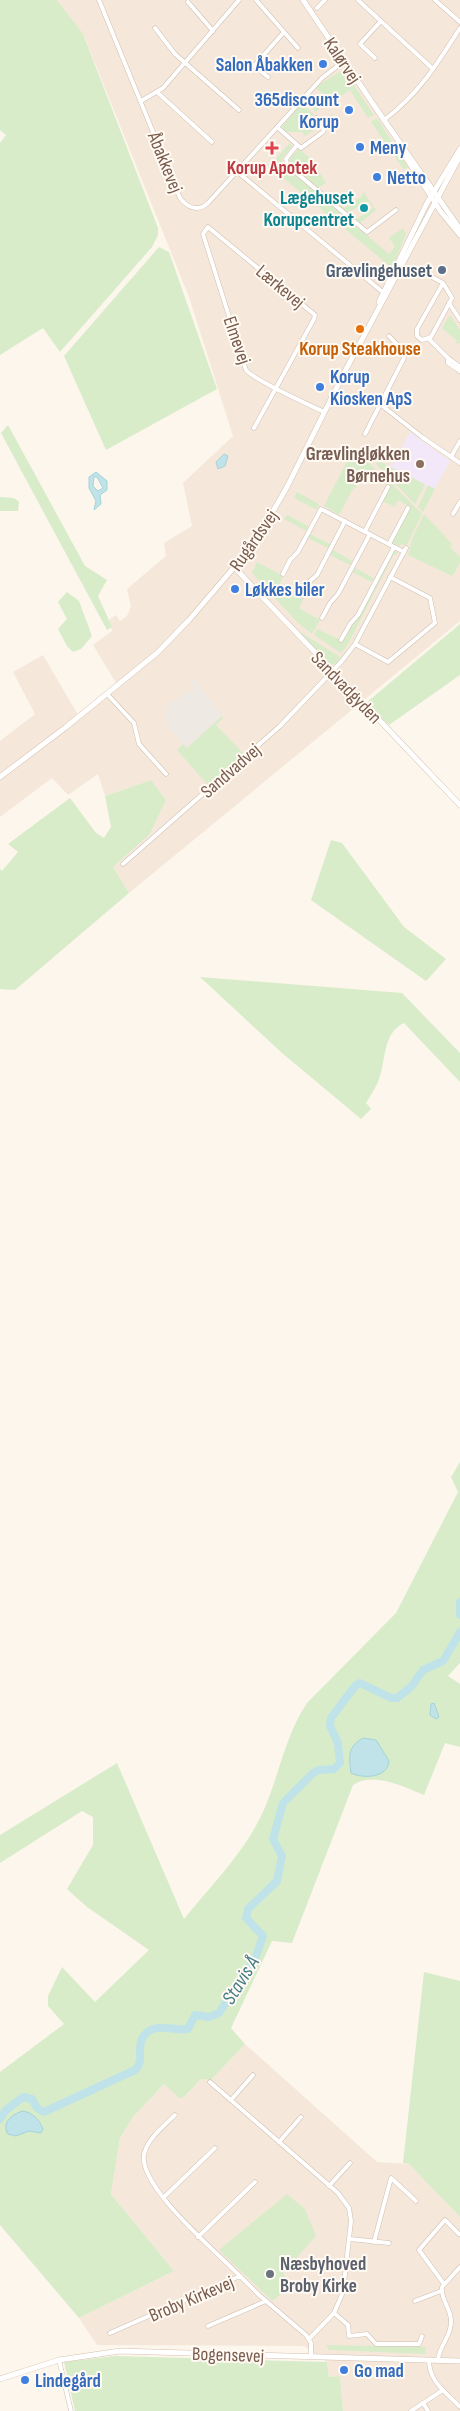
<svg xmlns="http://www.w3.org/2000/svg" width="460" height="2411" font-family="'Sofia Sans Condensed',sans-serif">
  <rect width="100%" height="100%" fill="#fdf6ec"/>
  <!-- residential -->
  <g fill="#f5e8da">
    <polygon points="57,0 460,0 460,621 129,893 113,867 150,834 166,800 151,780 105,796 98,774 68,795 52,778 0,817 0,741 35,714 13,672 43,655 78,715 116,683 93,645 112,631 109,620 116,615 120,621 127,616 131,606 127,589 166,556 164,543 192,526 183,483 233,436 189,297 84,36"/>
    <polygon points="245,2044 377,2162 409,2164 460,2217 460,2411 343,2411 340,2376 329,2377 327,2362 304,2346 97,2345 79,2318 174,2271 111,2194 120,2138 133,2117 164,2084 179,2097 184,2097 201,2079 211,2080"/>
  </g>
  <!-- industrial -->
  <polygon fill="#efe9e4" points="193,677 222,716 186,748 165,722 168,705 194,687 190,679"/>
  <!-- education -->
  <polygon fill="#f3e8fa" points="410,432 450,461 434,490 391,467"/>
  <!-- green -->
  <g fill="#d8ecc9">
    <polygon points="0,0 57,0 83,34 158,228 158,235 152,247 60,352 43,328 0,355 0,143 6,135 0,130"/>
    <polygon points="341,71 347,75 374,115 368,118 350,90 332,102 317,89 317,86"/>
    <polygon points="313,94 325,102 316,112 304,101 309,95"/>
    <polygon points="301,104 315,115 305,117 305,123 314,130 305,136 302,132 286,132 282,127"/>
    <polygon points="332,114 339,124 331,132 324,121"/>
    <polygon points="377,118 408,167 404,170 371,122"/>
    <polygon points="290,143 292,146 282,159 282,164 389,254 395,246 389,238 403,228 406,234 392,268 269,166"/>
    <polygon points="299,149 311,159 326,183 319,187 321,190 289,163 290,158"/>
    <polygon points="363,191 376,210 360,223 353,218 357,219 373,208 368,201 349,212 351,215 325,195 331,194 337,204 345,208 362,196"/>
    <polygon points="159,247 169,252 217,389 106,450 64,356"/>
    <polygon points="450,315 460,330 460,343 455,344 457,341 442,328"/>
    <polygon points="8,425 85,566 107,580 98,596 112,627 107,630 1,433"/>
    <polygon points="354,448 388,482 387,485 364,473 355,488 354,487 339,515 324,506"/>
    <polygon points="378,461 425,484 415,504 376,464"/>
    <polygon points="391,483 422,514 406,546 402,544 399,546 392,542 410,507 398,500 395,505 398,508 382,501"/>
    <polygon points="428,485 435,489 423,512 418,507"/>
    <polygon points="297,492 319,504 317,510 294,498"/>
    <polygon points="0,497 14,498 19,502 18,511 0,511"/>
    <polygon points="424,514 452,544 450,547 460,557 460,563 452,576 408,555 413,537"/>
    <polygon points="287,515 308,526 306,531 284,519"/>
    <polygon points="310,534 330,544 328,548 308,538"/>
    <polygon points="333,550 352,561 350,565 330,555"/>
    <polygon points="394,551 398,553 397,555 394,554 348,644 341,653 314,635 317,629 343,641 351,626 354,625"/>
    <polygon points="399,554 353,642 337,663 329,665 297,630 340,657 335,664 352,643"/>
    <polygon points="257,562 283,576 279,586 304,598 299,608 320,620 312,634 298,623 252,573"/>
    <polygon points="355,568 374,578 372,582 352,572"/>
    <polygon points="67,592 79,601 92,636 81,649 73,652 67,646 58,629 67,619 58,602"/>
    <polygon points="460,624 460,675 389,725 366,703"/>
    <polygon points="222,716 223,718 216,725 244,754 208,785 177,750 183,744 187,748"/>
    <polygon points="151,780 166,800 150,834 113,867 129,893 15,990 0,989 0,869 2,871 18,852 8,844 70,798 96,833 104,838 111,827 105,796"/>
    <polygon points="331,840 342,843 404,927 446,959 426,981 311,900"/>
    <path d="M200 977 402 993 460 1053V1082L404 1023C382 1033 386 1063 378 1082 374 1090 370 1096 366 1103L371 1109 361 1119 282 1053Z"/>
    <path d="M460 1462V1663L448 1676 460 1684V1747L445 1743 424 1795C404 1787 373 1771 353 1785L292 1943 272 1941 231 2028 245 2044 211 2080 201 2079 184 2097 179 2098 164 2084 133 2117 120 2138 111 2194 174 2271 79 2318 0 2225V2072L64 2024 48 2006V1996L62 1967 95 2002 149 1950 87 1907 67 1889 93 1845V1817L82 1811 0 1863V1835L117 1763 184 1919C213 1883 248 1849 266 1805 280 1771 286 1734 307 1703L396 1613 458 1492 451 1477Z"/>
    <polygon points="424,1972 460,1981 460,2217 409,2164 403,2163"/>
    <polygon points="287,2194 305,2209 316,2236 283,2273 291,2287 272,2301 219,2250"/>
    <polygon points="326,2345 426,2347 425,2354 329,2350"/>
    <polygon points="115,2356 327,2362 329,2377 340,2376 343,2411 75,2411 64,2362"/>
  </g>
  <!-- water -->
  <g fill="#bfe3e8" stroke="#a5d3da" fill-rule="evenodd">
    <polygon points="224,454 228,456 225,466 218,469 216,462"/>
    <path d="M96 472 107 481V490L100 495 101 504 94 510 96 501 89 488V477ZM94 477H97L103 488 98 491 93 486Z"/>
    <polygon points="434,1703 439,1717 436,1719 430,1715 431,1704"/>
    <path d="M363 1738 376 1740 389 1761C388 1778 363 1779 351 1773 349 1757 347 1747 363 1738Z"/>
    <path d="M23 2111C33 2113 39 2119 43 2129L41 2133 29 2131 16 2136 8 2134C1 2123 12 2114 23 2111Z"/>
  </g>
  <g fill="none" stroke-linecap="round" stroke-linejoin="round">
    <!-- river -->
    <g stroke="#bfe3e8" stroke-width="8">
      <polyline points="460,1602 460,1615"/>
      <path d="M0 2119 5 2111 23 2097 32 2099 37 2108 44 2112 135 2070C145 2061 136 2048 143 2037 155 2020 173 2032 188 2029L195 2015 209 2017 219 2013 256 1956 263 1936 246 1918 248 1909 277 1881 282 1856 273 1839 283 1803 313 1773 319 1770 334 1769 340 1763 338 1743 330 1726 331 1718 355 1686 360 1683 391 1698H397L411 1687 423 1670 443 1661 460 1632"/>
    </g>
    <defs>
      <g id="street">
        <path d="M99 0 180 198C188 208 198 212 208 203L322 78 344 61"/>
        <polyline points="256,0 298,48"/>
        <polyline points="358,0 433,69"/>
        <polyline points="435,0 460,22"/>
        <polyline points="188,2 213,31"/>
        <polyline points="317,8 325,0"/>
        <polyline points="155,28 175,54 239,110"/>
        <polyline points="375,58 360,44 381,21"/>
        <polyline points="268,77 254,66 284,32"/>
        <polyline points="158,93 212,142"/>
        <polyline points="141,101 163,88 239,0"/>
        <path d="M384 120C419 94 437 64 460 28"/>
        <polyline points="277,127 301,148 323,132 324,129 316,118"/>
        <polyline points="297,145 286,159 287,165 367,232 396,210"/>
        <polyline points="240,174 385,294"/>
        <polyline points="432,277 443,283 452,298 431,337 422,340 417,336 417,329 443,283"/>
        <polyline points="449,303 460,320"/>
        <polyline points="429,339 448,358 448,363 460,371"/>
        <polyline points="448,358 459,366 459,371"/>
        <polyline points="380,404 422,437 460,463"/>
        <path d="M254 428 314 319 315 315 208 227 203 234 246 370C255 381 308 404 324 412"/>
        <polyline points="365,434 404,358 402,350 389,336"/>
        <polyline points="451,457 460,441"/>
        <polyline points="453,514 460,502"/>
        <polyline points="365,531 388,487"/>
        <polyline points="389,544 408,508"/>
        <polyline points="283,574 290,560 298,552 321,509 404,552"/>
        <polyline points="303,596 310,581 317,575 345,521"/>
        <polyline points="322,618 330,603 338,594 370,534"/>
        <polyline points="341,640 350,624 358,615 394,547"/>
        <polyline points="355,644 388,662 435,623 430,598 390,577"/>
        <polyline points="107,694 134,723 139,744 166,774"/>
        <polyline points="123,864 280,726 342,661 355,644 406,548"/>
        <polyline points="210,2082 338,2193 349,2208 351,2221 343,2292 334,2313 309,2339"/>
        <polyline points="231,2100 253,2075"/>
        <path d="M175 2115C164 2126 148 2138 144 2154 138 2187 218 2253 240 2276"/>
        <polyline points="279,2142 301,2117"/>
        <polyline points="329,2186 350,2163"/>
        <polyline points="164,2197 215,2148"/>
        <polyline points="198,2237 255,2182"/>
        <polyline points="350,2239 389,2243"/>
        <polyline points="374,2242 391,2178 416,2201"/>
        <polyline points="444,2284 419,2250 445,2220 459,2234"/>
        <polyline points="415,2301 441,2291"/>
        <polyline points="334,2313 348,2325 349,2336 367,2334 376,2344 419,2344 422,2336"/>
        <polyline points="208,2326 266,2301"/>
        <polyline points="110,2333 240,2276 259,2295 306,2335 311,2343 311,2356"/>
        <polyline points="59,2360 71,2411"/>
        <path d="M429 2360C429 2382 446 2392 460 2407"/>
        <path d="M438 2360C439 2346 451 2337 451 2322 452 2309 440 2300 442 2287L460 2267"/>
        <polyline points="423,2403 428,2411"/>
        <polyline points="411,2411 443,2390"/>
      </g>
      <g id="secondary">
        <polyline points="303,0 384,120 460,229"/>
        <polyline points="403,153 441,212 460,235"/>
        <polyline points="379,302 427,203 460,149"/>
        <polyline points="235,568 460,805"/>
        <polyline points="0,777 66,727 157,653 189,620 254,544 287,487 343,375 460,156"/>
        <polyline points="0,2379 59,2360 120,2351 460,2361"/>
      </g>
    </defs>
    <!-- street casing -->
    <use href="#street" stroke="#d1beb0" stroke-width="5"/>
    <!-- secondary casing -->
    <use href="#secondary" stroke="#d6c0b0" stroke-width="6"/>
    <!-- street -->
    <use href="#street" stroke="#fff" stroke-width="4"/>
    <!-- secondary -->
    <use href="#secondary" stroke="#fff" stroke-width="5"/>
  </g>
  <!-- markers -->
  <g fill="#3f7fe0" stroke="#fffaf3" stroke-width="2">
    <circle cx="323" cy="64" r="5"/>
    <circle cx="349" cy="110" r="5"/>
    <circle cx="360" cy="147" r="5"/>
    <circle cx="377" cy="177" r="5"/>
    <circle cx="320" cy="387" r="5"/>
    <circle cx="235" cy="589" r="5"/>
    <circle cx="344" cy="2370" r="5"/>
    <circle cx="25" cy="2380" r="5"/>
  </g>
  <path fill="#e0444e" stroke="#fffaf3" stroke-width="2" d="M269.5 140.5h5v5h5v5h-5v5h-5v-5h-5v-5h5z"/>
  <circle fill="#0f9aa8" stroke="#fffaf3" stroke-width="2" cx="364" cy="208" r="5"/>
  <circle fill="#5c6f8a" stroke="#fffaf3" stroke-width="2" cx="442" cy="270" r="5"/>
  <circle fill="#e8710a" stroke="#fffaf3" stroke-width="2" cx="360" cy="329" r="5"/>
  <circle fill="#8d6e63" stroke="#fffaf3" stroke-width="2" cx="420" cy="464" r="5"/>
  <circle fill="#6b7280" stroke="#fffaf3" stroke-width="2" cx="270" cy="2274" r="5"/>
  <g text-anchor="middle" stroke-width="4" stroke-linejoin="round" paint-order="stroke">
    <!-- street labels -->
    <g font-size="19" fill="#7a5c4d" stroke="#fffaf3">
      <text transform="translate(343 60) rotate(56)" y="7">Kalørvej</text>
      <text transform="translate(166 162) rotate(68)" y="7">Åbakkevej</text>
      <text transform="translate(281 286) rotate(40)" y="7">Lærkevej</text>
      <text transform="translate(238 340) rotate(71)" y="7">Elmevej</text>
      <text transform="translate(253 540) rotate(-55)" y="7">Rugårdsvej</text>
      <text transform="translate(347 687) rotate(46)" y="7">Sandvadgyden</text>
      <text transform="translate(230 770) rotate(-41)" y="7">Sandvadvej</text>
      <text transform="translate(191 2298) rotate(-23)" y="7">Broby Kirkevej</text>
      <text transform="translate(228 2354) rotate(2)" y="7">Bogensevej</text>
    </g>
    <!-- shop labels -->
    <g font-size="19" font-weight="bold" fill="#366cbe" stroke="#fffaf3" text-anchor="start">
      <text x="313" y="71" text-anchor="end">Salon Åbakken</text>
      <text x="339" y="106" text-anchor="end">365discount<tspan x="339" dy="22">Korup</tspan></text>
      <text x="370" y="154">Meny</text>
      <text x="387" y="184">Netto</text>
      <text x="330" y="383">Korup<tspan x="330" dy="22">Kiosken ApS</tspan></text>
      <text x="245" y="596">Løkkes biler</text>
      <text x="354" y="2377">Go mad</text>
      <text x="35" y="2387">Lindegård</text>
    </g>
    <!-- health labels -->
    <g font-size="19" font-weight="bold" fill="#be3a42" stroke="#fffaf3">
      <text x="272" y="174">Korup Apotek</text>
    </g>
    <!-- culture labels -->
    <g font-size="19" font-weight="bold" fill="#0d838f" stroke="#fffaf3" text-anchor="end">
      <text x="354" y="204">Lægehuset<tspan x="354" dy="22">Korupcentret</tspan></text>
    </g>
    <!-- service labels -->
    <g font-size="19" font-weight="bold" fill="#4e5e75" stroke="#fffaf3" text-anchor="end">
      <text x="432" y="277">Grævlingehuset</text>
    </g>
    <!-- food labels -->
    <g font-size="19" font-weight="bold" fill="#c56008" stroke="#fffaf3">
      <text x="360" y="355">Korup Steakhouse</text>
    </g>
    <!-- education labels -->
    <g font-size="19" font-weight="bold" fill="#785e54" stroke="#fffaf3" text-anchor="end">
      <text x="410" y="460">Grævlingløkken<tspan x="410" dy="22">Børnehus</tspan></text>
    </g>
    <!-- worship labels -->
    <g font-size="19" font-weight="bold" fill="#5b616d" stroke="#fffaf3" text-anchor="start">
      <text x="280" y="2270">Næsbyhoved<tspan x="280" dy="22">Broby Kirke</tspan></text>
    </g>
    <!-- water labels -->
    <g font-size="20" font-style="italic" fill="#437c86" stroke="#fffaf3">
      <text transform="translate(240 1980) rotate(-58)" y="7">Stavis Å</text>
    </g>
  </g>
</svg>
